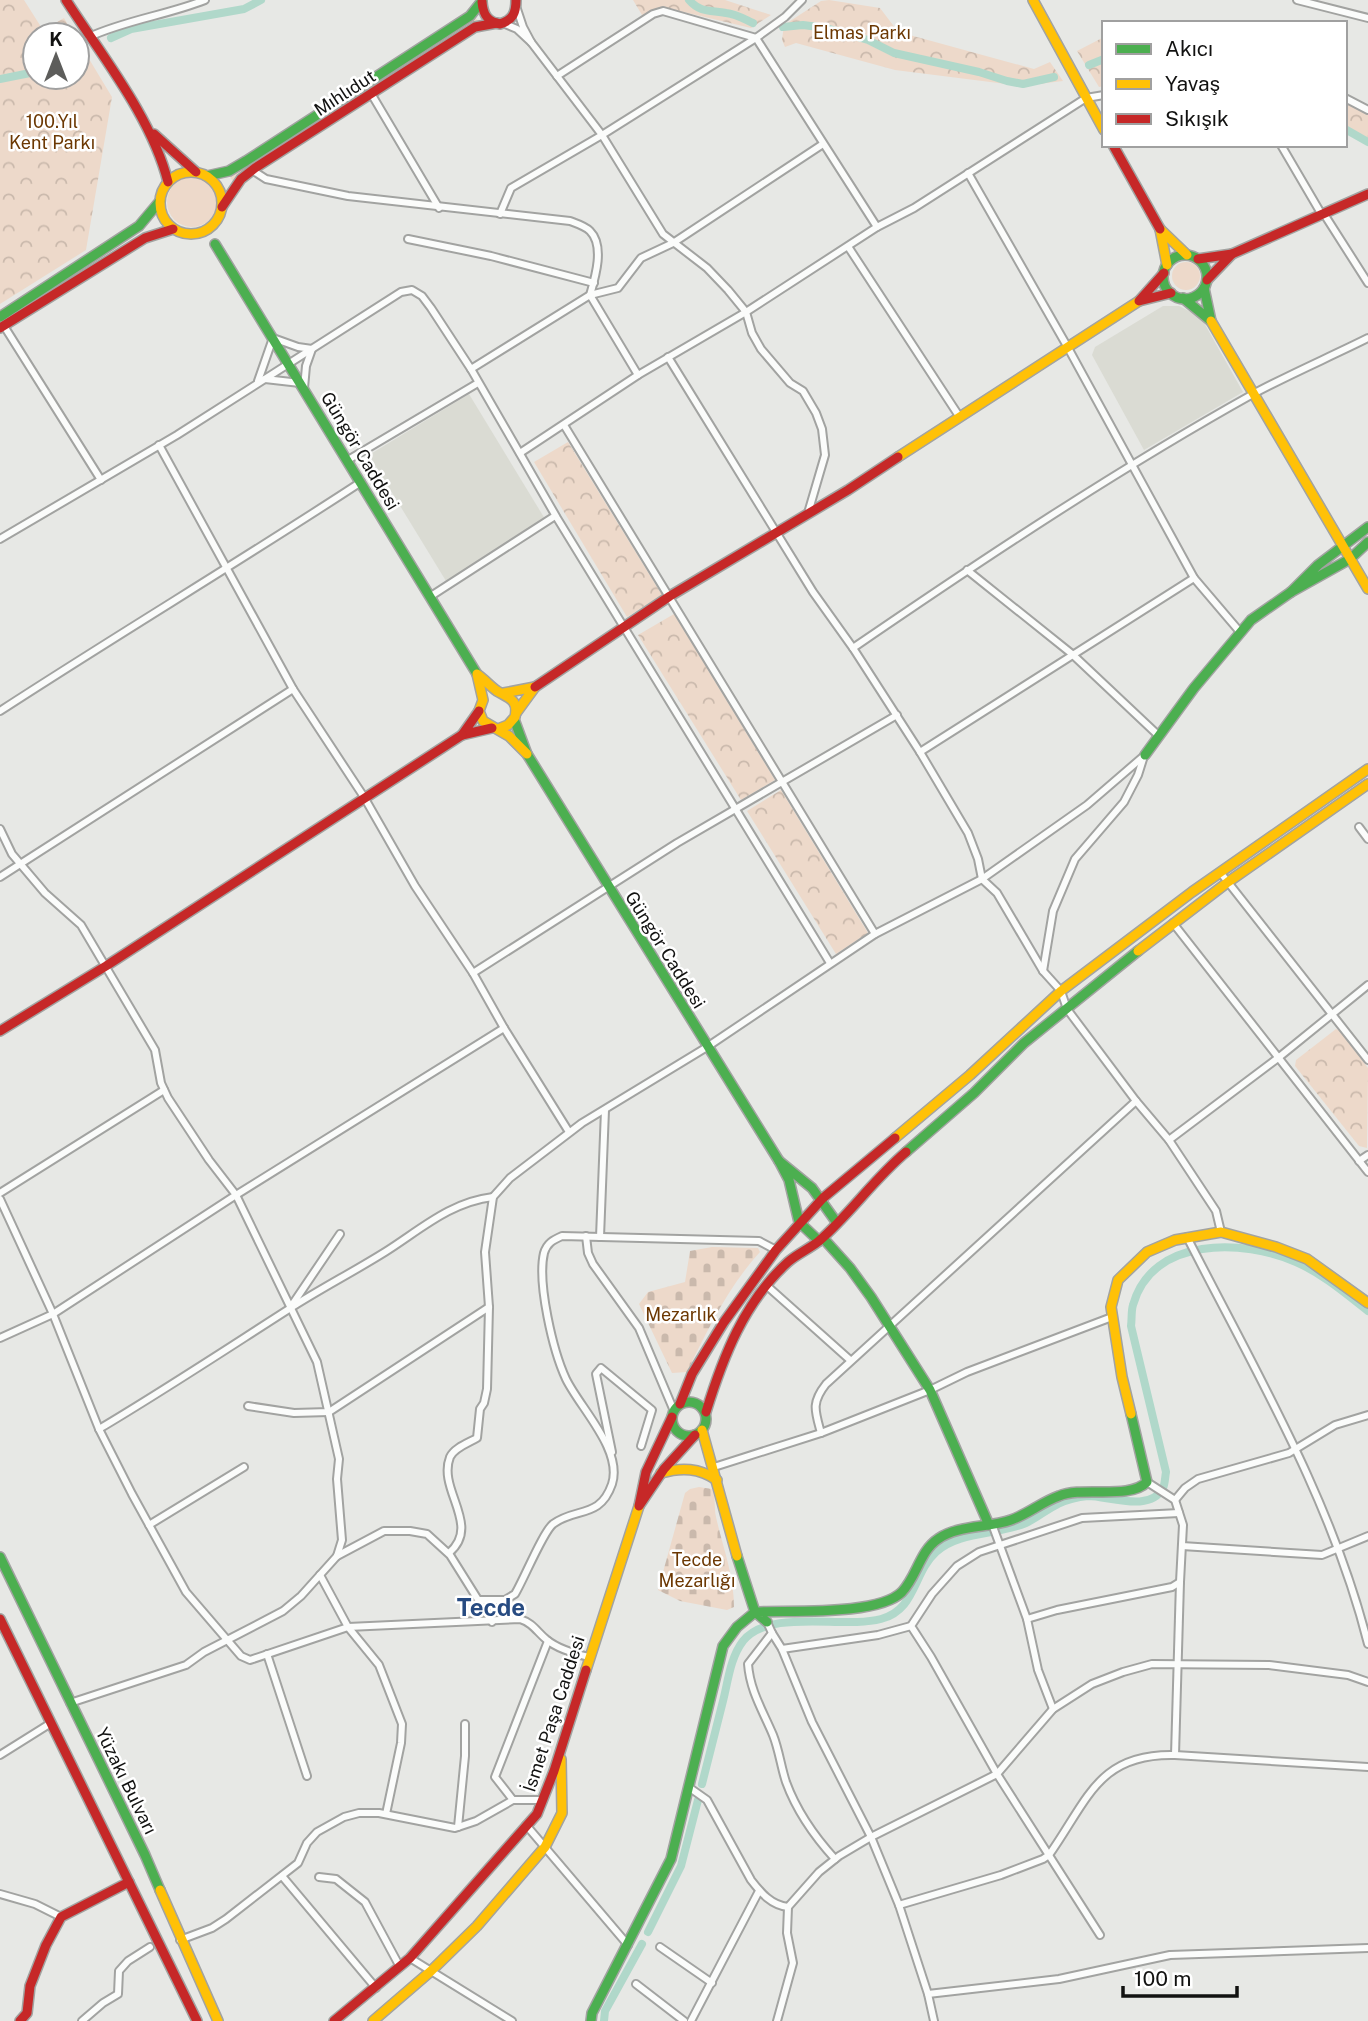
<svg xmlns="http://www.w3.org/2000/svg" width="1368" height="2021" font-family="'Public Sans',sans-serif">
  <defs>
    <pattern id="cemetery-stones" width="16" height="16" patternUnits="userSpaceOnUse" patternTransform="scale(1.75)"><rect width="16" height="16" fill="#edd9ca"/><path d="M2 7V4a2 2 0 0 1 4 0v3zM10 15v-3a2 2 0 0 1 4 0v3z" fill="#cab9ac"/></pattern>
    <pattern id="park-crowns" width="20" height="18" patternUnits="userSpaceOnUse" patternTransform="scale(1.75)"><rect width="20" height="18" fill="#edd9ca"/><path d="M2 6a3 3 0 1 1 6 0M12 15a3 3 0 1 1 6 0" fill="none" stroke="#cab9ac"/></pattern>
  </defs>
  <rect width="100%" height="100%" fill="#e7e8e5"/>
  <!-- built -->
  <g fill="#dadbd3">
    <polygon points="1163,306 1179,306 1195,314 1203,321 1243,392 1144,450 1092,355 1095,347"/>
    <polygon points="469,394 545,519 446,581 369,455"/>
  </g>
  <!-- grass -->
  <g fill="#edd9ca">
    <polygon points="475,17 479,22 234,183 228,174"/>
    <circle cx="192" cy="202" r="25"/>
    <circle cx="1186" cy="276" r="14"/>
  </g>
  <!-- cemetery -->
  <g fill="url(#cemetery-stones)">
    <path d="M712 1247 758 1248 760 1252C728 1287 708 1329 687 1372L672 1373 639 1304 648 1292 685 1282 690 1251Z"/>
    <path d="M699 1487 712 1489C716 1499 714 1508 716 1517 723 1548 734 1575 734 1607L727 1610 680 1601 658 1590 685 1493 690 1489Z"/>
  </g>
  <!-- park -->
  <g fill="url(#park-crowns)">
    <polygon points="0,0 24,0 43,30 64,18 74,35 35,35 35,77 77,77 77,39 112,97 86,250 0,304"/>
    <polygon points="633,0 725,0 771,15 751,28 671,9 660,8 642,15"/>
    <polygon points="829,0 880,8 902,37 906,34 1034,69 1050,62 1063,81 1022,86 895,70 796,43 785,47 782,40 784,25 821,1"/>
    <polygon points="1104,37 1104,86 1099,87 1077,51"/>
    <polygon points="1345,103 1368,114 1368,143 1345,130"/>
    <polygon points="568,442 662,595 627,617 534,462"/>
    <polygon points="674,614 775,780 741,800 638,635"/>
    <polygon points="781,790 868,933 836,954 747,811"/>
    <polygon points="1336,1029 1340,1031 1368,1068 1367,1148 1359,1146 1295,1066 1296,1060"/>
  </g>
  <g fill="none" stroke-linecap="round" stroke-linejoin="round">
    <!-- canal -->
    <g stroke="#b0d8ca" stroke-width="8">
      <path d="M689 0C700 13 711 10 726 13 736 14 744 19 753 23"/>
      <polyline points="783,27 803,25 826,28 868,40 894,53 979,72 1007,81 1023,84 1054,77"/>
      <polyline points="111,38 131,29 244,9 261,0"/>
      <polyline points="77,60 79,59"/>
      <polyline points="1089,65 1104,59"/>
      <polyline points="0,79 35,72"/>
      <polyline points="1345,129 1368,142"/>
      <path d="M702 1784C709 1756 716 1729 723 1701 728 1682 730 1658 743 1641 770 1608 842 1629 881 1619 916 1610 913 1573 936 1552 959 1531 998 1535 1026 1523 1037 1518 1047 1509 1058 1504 1068 1499 1077 1497 1088 1496 1109 1496 1150 1513 1163 1488 1165 1484 1165 1477 1166 1472L1131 1326C1132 1320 1131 1311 1133 1305 1152 1236 1244 1239 1296 1262 1323 1274 1345 1293 1368 1311"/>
      <polyline points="648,1932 681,1866 698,1800"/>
      <polyline points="604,2021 605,2011 642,1944"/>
    </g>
    <defs>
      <g id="street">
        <polyline points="1297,0 1368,18"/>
        <polyline points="505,24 517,29 531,42 523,27 517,9"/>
        <path d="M89 37C126 20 167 15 205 0"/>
        <polyline points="531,42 602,135 663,234 707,268 728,290 746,312 752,333 761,349 790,383 803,391 816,413 822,429 825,455 808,513"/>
        <polyline points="557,76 653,14 663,11 756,38 877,227"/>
        <polyline points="372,95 439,208"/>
        <polyline points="1345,98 1368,110"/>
        <polyline points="1281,145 1322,215"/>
        <path d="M252 170 266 179 348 196 570 221C578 224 585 226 590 231 605 246 595 278 590 295L638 375"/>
        <polyline points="968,173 1067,346 1194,578 1240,632"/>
        <polyline points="500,214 511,188 602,135 756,38 785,17 802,0"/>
        <polyline points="1324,214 1368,283"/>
        <polyline points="408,239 491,256 594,283"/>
        <polyline points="849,248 959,416"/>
        <polyline points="4,326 101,480"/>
        <polyline points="668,357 813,592 853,648 920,752 968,833 978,859 982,879 997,893 1043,971 1061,991 1067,1009 1136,1101 1169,1140 1216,1211 1221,1232"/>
        <polyline points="471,369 590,295 618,288 641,258 673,243 823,144"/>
        <polyline points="265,379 300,383"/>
        <polyline points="258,381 273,338 298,347 312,349 306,366 304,388"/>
        <polyline points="564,425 875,934"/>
        <polyline points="159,445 293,689 364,797 415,886 473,973 504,1028 569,1132"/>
        <polyline points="520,453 638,375 746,312 877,227 914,208 1086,98 1104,95"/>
        <polyline points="348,460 478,383"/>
        <polyline points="0,539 177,435 401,292 412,290 422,296 431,308 471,369 557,518 830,963"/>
        <polyline points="967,570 1072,654 1159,736"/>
        <polyline points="431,596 555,516"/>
        <path d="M853 648C983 559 1115 471 1253 394 1290 374 1330 357 1368 338"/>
        <path d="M0 711C120 633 242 560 361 482"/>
        <polyline points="920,752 1194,578"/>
        <polyline points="1359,827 1368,839"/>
        <polyline points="0,829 12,854 45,893 81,925 155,1050 161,1083 168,1098 209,1160 236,1195 317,1362 339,1459 337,1479 342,1540 337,1556 301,1596 283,1611 204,1652 186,1665 70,1703"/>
        <polyline points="1220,872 1368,1060"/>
        <polyline points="0,877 293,689"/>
        <polyline points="1173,923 1368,1172"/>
        <polyline points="1043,971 1053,911 1075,859 1124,802 1138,775 1144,756"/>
        <polyline points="473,973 677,843 897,715"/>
        <polyline points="1169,1140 1278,1058 1368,985"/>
        <polyline points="1359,1161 1368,1155"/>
        <polyline points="0,1193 164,1090"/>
        <path d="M0 1199 53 1314 99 1429 132 1494 186 1592 241 1656 250 1660 348 1627 520 1619C533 1623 537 1632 547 1640 558 1649 576 1654 589 1657"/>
        <polyline points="586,1236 588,1253 593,1264 639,1328 674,1411"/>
        <polyline points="600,1237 605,1110"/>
        <path d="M1187 1237C1254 1369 1332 1500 1368 1644"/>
        <polyline points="766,1285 850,1360"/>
        <polyline points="292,1305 340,1234"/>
        <polyline points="0,1338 53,1314 236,1195 504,1028"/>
        <polyline points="248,1406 294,1413 329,1412 489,1307"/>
        <path d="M99 1429C163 1391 225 1350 289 1309 320 1289 353 1272 385 1252 420 1230 450 1202 493 1197"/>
        <path d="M821 1433C815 1411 811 1403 826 1384L1136 1101"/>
        <polyline points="612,1452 596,1374 601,1368 652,1410 641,1446"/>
        <polyline points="714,1467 821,1433 930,1390 967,1372 1112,1317"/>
        <polyline points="1175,1500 1185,1488 1198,1479 1289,1453 1335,1425 1368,1415"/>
        <polyline points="992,1524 1027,1619 1038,1670 1053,1709"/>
        <polyline points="149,1525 244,1467"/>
        <polyline points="1182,1546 1322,1555 1368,1536"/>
        <path d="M449 1553C482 1525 437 1490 450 1457 454 1448 468 1443 477 1438L480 1409 484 1403 487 1389 489 1307 485 1252 493 1197 510 1178 582 1123 707 1047 875 934 982 879 1087 805 1145 755"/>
        <polyline points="337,1556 384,1531 410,1531 427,1534 450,1555 492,1622"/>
        <polyline points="320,1575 348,1627 379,1665 402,1724 401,1743 386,1814"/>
        <path d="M480 1600H505L515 1594C524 1579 543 1532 553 1524 576 1507 600 1519 612 1484 623 1450 580 1408 566 1379 553 1351 537 1283 544 1253 547 1243 553 1240 562 1236L759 1241 776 1250"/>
        <polyline points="1027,1619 1057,1610 1172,1587 1180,1582 1183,1525 1175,1500 1147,1482"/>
        <path d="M767 1622 772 1633 748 1664C750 1691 763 1711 773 1735 779 1750 781 1767 786 1782 797 1812 814 1836 835 1859"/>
        <path d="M772 1633 782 1649 812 1722 871 1837 899 1905 1001 1875 1043 1859 1049 1855C1088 1800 1098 1753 1175 1755L1368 1767"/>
        <polyline points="782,1649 878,1635 911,1626"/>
        <polyline points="267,1654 307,1776"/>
        <polyline points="0,1755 51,1723"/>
        <polyline points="1175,1755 1180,1582"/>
        <path d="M690 1788 707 1800 751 1880C761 1893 771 1905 788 1907L819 1872 839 1856 871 1837 997 1774 1053 1709 1092 1684 1123 1672 1152 1664 1269 1665 1348 1675 1368 1682"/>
        <polyline points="543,1800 513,1800 495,1777 548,1641"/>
        <polyline points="526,1825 628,1945"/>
        <polyline points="458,1827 465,1756 465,1724"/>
        <polyline points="282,1876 376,1988"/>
        <polyline points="319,1877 336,1879 365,1902 400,1967"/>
        <polyline points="0,1894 35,1904 61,1917"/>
        <polyline points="899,1905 928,1994 934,2021"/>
        <polyline points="1100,1935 997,1774 931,1657 911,1626 932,1594 957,1566 979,1552 1082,1518 1179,1513"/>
        <polyline points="180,1940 212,1928 226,1919 298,1863 307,1843 317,1832 344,1817 359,1813 379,1813 455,1828 476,1821 513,1800"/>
        <polyline points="660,1947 712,1983"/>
        <polyline points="410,1958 512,2021"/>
        <polyline points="636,1984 684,2021"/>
        <polyline points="928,1994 1059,1979 1170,1955 1368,1948"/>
        <polyline points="82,2021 103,2003 118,1994 119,1971 128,1961 150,1947"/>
        <polyline points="691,2021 759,1891"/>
        <polyline points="777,2021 793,1963 787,1933 788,1907"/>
      </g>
      <g id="fast">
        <polyline points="207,176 229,171 246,161 470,16 482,1"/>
        <polyline points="215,244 477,674"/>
        <circle cx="1185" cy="277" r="22"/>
        <polyline points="1183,298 1211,321 1204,288"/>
        <polyline points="0,317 139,226 160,201"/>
        <polyline points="1368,527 1318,565 1291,592 1350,559 1368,542"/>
        <polyline points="514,719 527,754 779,1161"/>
        <polyline points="1145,755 1194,688 1251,620 1291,592"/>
        <polyline points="906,1152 974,1093 1024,1043 1138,951"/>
        <polyline points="823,1238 850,1268 871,1297 930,1390 989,1525"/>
        <polyline points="819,1241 799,1222 789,1180 779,1161 812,1188 837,1223"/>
        <circle cx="689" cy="1419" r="17"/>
        <polyline points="0,1557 145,1855 160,1890"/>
        <path d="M767 1622 755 1612C789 1610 878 1616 902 1592 917 1576 920 1551 938 1539 958 1525 988 1528 1011 1520 1028 1514 1042 1502 1059 1496 1083 1486 1129 1500 1147 1482L1131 1414"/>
        <polyline points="591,2021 592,2013 671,1859 723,1646 737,1627 755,1612 737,1556"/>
      </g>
      <g id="slow">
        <polyline points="1033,0 1104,130"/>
        <circle cx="191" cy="203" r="31"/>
        <polyline points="1167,265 1160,229 1187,255"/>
        <polyline points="1211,321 1368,589"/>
        <polyline points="898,457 1139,301"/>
        <polyline points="477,674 483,700 479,711 483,721 509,736 527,754"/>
        <path d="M478 675C485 680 490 686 497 691 509 698 519 700 515 717L508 725 498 729"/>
        <polyline points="504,693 535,687 516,713"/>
        <polyline points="1138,951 1228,882 1368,784"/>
        <polyline points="895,1138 970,1075 1061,991 1192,892 1368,769"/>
        <polyline points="1131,1414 1122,1377 1111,1307 1118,1280 1147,1252 1175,1240 1221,1232 1276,1247 1307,1259 1368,1303"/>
        <polyline points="702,1430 737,1556"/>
        <path d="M661 1473C682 1467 699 1468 717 1480"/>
        <polyline points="586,1670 639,1506"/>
        <polyline points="160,1890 218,2021"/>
        <polyline points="373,2021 431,1971 477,1926 545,1847 562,1813 561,1759"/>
      </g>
      <g id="jam">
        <path d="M66 0C102 56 152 118 168 182"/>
        <path d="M482 2C483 14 487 22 500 24 513 20 516 13 516 0"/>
        <polyline points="154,134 196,172"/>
        <polyline points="1113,145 1160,229"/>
        <polyline points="222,207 241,179 255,168 475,27 497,23"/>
        <polyline points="1232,254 1368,194"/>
        <polyline points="1198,259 1232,254 1207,280"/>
        <polyline points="1164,273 1139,301 1171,293"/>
        <polyline points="0,328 145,238 173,229"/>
        <polyline points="535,687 670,596 848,490 898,457"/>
        <polyline points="479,711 462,735 492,728"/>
        <polyline points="0,1031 106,966 462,735"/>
        <polyline points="680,1404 692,1374 724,1322 776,1250 823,1198 895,1138"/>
        <path d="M706 1412C723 1357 744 1302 788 1262 797 1254 809 1249 819 1241 849 1215 874 1179 906 1152"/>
        <polyline points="672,1417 646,1472 639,1506 664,1469 695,1435"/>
        <polyline points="0,1619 197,2021"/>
        <polyline points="20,2021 27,2013 30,1986 46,1945 61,1917 129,1882"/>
        <polyline points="334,2021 410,1958 537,1814 554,1771 586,1670"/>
      </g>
    </defs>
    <!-- street casing -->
    <use href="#street" stroke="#a2a3a1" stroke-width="10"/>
    <!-- fast casing -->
    <use href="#fast" stroke="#a2a3a1" stroke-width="12"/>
    <!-- slow casing -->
    <use href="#slow" stroke="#a2a3a1" stroke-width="12"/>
    <!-- jam casing -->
    <use href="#jam" stroke="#a2a3a1" stroke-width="12"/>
    <!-- street -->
    <use href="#street" stroke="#fbfcfb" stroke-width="6"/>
    <!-- fast -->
    <use href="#fast" stroke="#4caf50" stroke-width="9"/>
    <!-- slow -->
    <use href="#slow" stroke="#ffc107" stroke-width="9"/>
    <!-- jam -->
    <use href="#jam" stroke="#c62828" stroke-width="9"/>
  </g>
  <g text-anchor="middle" stroke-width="5" stroke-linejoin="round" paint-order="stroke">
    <!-- park labels -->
    <g font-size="18" fill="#6c3803" stroke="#fff">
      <text x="862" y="39">Elmas Parkı</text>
      <text x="52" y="128">100.Yıl<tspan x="52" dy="21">Kent Parkı</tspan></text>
      <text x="681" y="1321">Mezarlık</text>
      <text x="697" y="1566">Tecde<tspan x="697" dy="21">Mezarlığı</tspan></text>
    </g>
    <!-- street labels -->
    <g font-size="18" fill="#121211" stroke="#fff">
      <text transform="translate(345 93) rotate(-33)" y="6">Mıhlıdut</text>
      <text transform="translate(360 451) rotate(59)" y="6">Güngör Caddesi</text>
      <text transform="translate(665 950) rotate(58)" y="6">Güngör Caddesi</text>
      <text transform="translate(554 1714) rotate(-72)" y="6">İsmet Paşa Caddesi</text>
      <text transform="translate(126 1781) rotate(64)" y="6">Yüzakı Bulvarı</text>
    </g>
    <!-- district labels -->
    <g font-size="24" font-weight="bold" fill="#274b81" stroke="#fff">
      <text x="491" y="1616">Tecde</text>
    </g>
  </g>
  <!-- legend -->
  <rect x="1102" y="21" width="245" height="126" fill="#ffffff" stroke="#a0a0a0" stroke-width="2"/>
  <rect x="1116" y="44" width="35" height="10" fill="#4caf50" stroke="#a0a0a0" stroke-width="2"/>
  <text x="1165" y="56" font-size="21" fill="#121211">Akıcı</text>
  <rect x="1116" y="79" width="35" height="10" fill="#ffc107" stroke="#a0a0a0" stroke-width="2"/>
  <text x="1165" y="91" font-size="21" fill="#121211">Yavaş</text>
  <rect x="1116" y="114" width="35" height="10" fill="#c62828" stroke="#a0a0a0" stroke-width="2"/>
  <text x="1165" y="126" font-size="21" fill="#121211">Sıkışık</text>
  <!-- north arrow -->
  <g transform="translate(56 56)"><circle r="33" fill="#ffffff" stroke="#a0a0a0" stroke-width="2"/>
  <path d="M0-5L12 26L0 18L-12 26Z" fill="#5d5d5b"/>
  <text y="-10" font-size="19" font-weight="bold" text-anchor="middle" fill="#121211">K</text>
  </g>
  <!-- scale -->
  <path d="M1123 1986v10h114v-10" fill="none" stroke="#121211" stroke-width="3.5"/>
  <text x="1134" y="1986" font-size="21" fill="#121211" stroke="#ffffff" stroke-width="5" paint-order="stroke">100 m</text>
</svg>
